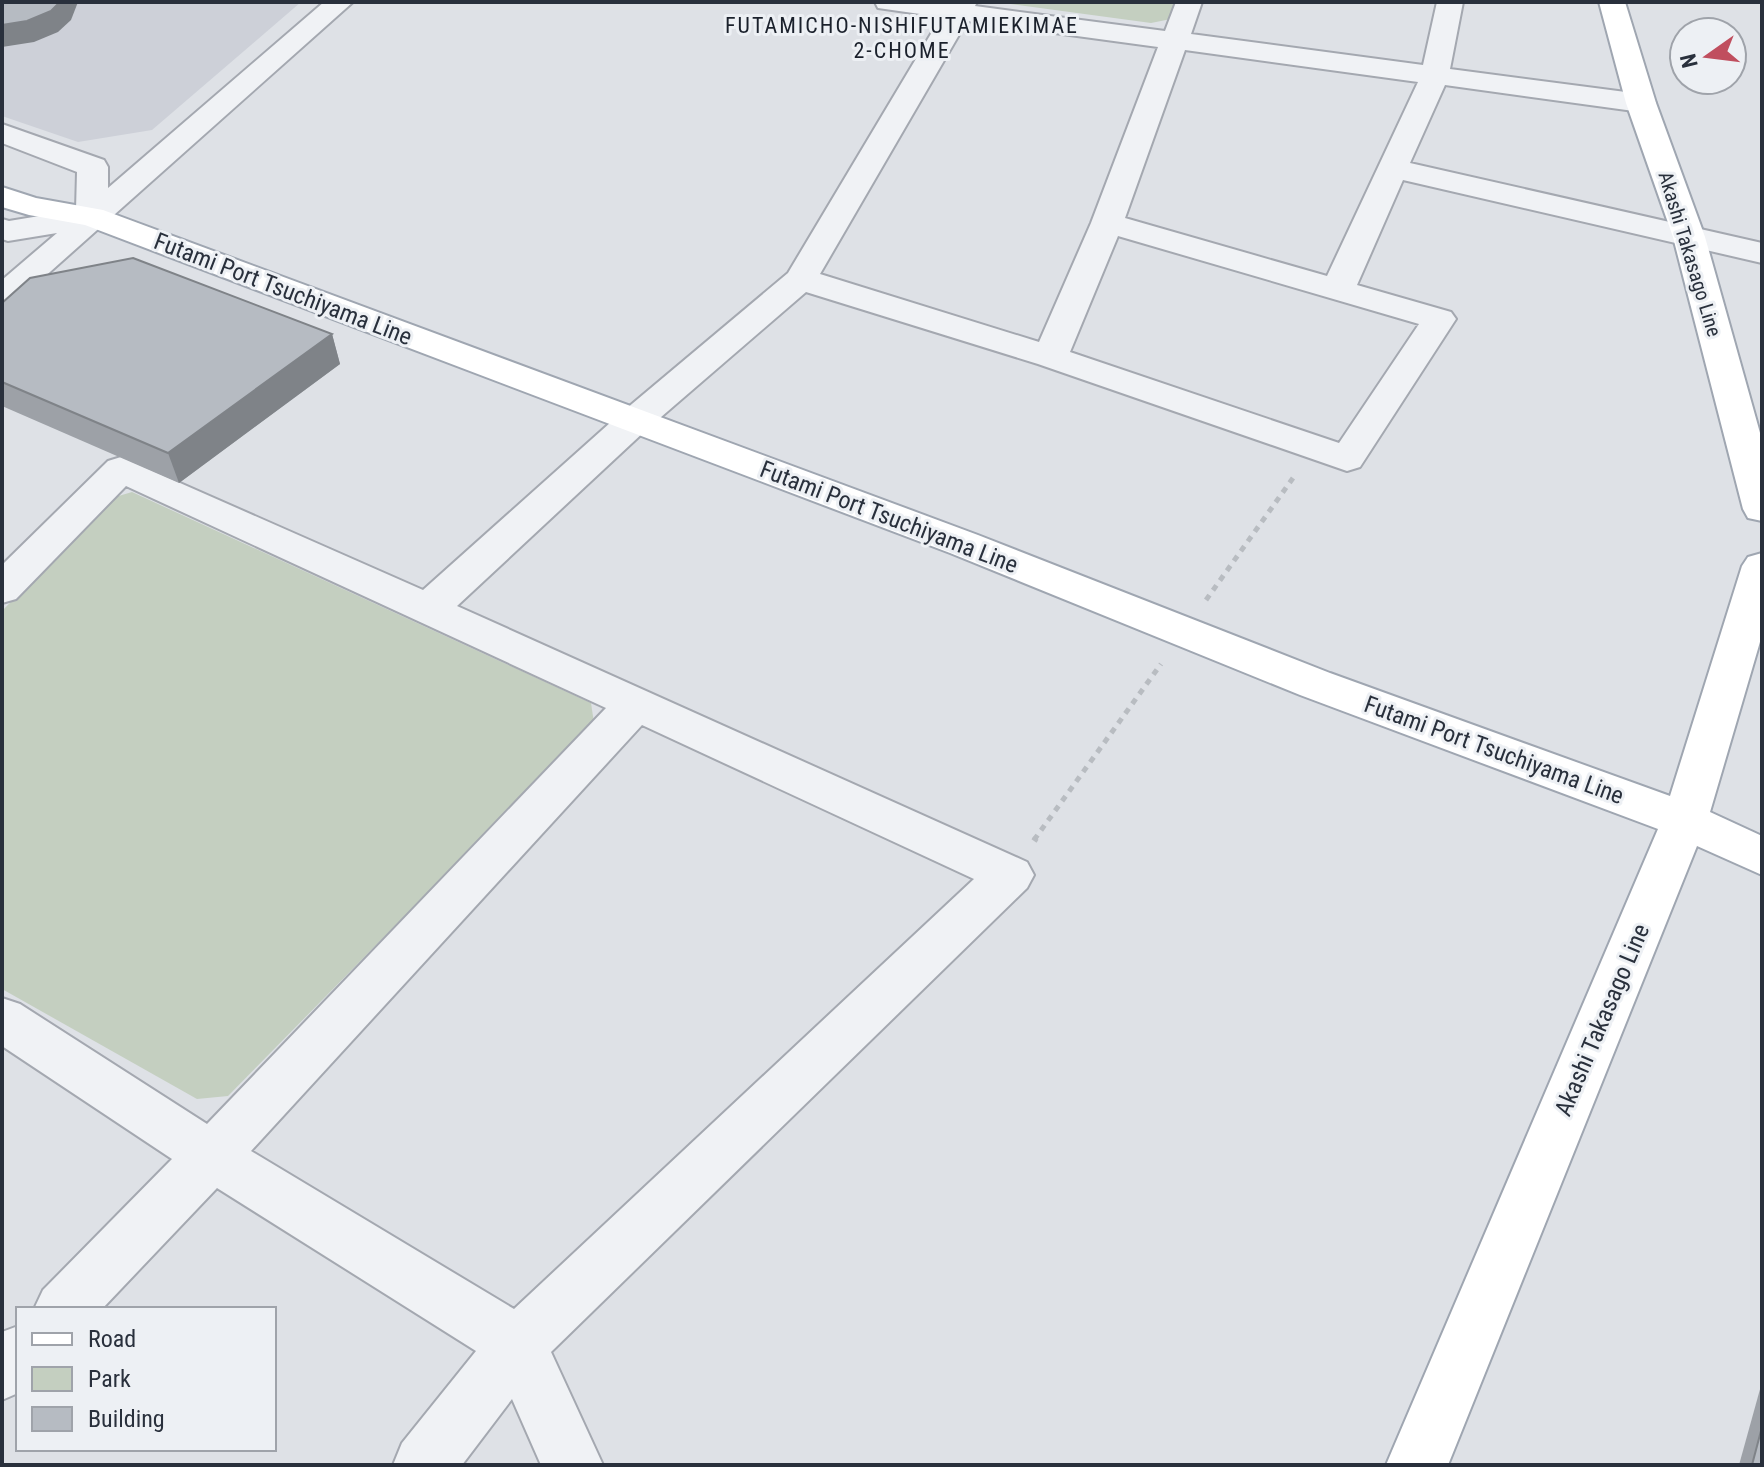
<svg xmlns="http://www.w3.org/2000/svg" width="1764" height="1467" font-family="'Roboto Condensed',sans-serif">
  <rect width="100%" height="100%" fill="#dee1e6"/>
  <!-- built -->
  <polygon fill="#cdd0d8" points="2,2 301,2 152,130 78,142 2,116"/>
  <!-- green -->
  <g fill="#c4cfc0">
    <polygon points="996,2 1177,2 1171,19 1151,23"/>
    <polygon points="132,492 591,703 594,723 228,1096 197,1099 2,989 2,611 112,498"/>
  </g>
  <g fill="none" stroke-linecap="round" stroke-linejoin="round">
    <defs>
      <g id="minor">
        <polygon points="324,2 353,2 14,304 2,307 2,280 57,233 8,241 2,239 2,219 9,221 76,210 77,172 2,143 2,124 104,160 108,167 108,188"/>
        <path d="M875 2H977L975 6 1165 31 1176 2H1202L1191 34 1423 65 1437 2H1463L1450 69 1641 94 1651 97 1656 103 1651 109 1641 112 1445 85 1410 163 1762 243V263L1403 180 1357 285 1451 312 1456 319 1360 467 1347 471 1038 364 806 292 646 430 457 606 1027 862 1034 875 1027 888 551 1352 603 1465H541L512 1399 462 1465H393L402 1443 476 1351 217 1188 102 1309H34L43 1290 172 1159 2 1046V998L20 1004 207 1124 606 708 126 486 16 599 2 603V565L108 461 121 457 423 590 620 414 788 273 941 17 878 8ZM967 21 1158 47 1091 223 1039 342 820 274ZM1185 50 1418 82 1327 276 1125 218ZM1118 236 1419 324 1339 443 1070 352ZM642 725 974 879 514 1309 251 1151Z"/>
        <polygon points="18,1326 18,1393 2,1400 2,1332"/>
      </g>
      <g id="major">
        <polygon points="1599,2 1625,2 1656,103 1705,237 1762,440 1762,521 1748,518 1743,509 1673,237 1626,103"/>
        <polygon points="2,187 36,198 103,210 978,535 1330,673 1670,796 1742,566 1748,557 1762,553 1762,635 1710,812 1762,836 1762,875 1697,846 1448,1465 1386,1465 1658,829 1300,695 950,553 85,225 29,215 2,207"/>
      </g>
    </defs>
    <!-- minor casing -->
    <use href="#minor" stroke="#a4a8b0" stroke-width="4"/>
    <!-- major casing -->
    <use href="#major" stroke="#9fa6b1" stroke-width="4"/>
    <!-- path-far1 -->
    <g stroke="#b8bcc1" stroke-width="5" stroke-dasharray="6 6" stroke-linecap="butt">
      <polyline points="1206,600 1293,478"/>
      <polyline points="1034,840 1161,664"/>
    </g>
    <!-- path -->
    <polyline stroke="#b8bcc1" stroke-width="6" stroke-dasharray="7 7" stroke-linecap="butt" points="1034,841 1036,838"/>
    <!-- minor -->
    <use href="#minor" fill="#f0f2f5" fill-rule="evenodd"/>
    <!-- major -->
    <use href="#major" fill="#fff" fill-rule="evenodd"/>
  </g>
  <!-- wall -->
  <g fill="#9da1a7">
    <polygon points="2,303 332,334 340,364 179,483 2,406"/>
    <polygon points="1762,1382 1762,1465 1739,1465"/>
  </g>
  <!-- shaded-wall -->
  <g fill="#7f8388">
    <polygon points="60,2 78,2 71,20 58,32 34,42 2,47 2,25"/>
    <polygon points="332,334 340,364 179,483 168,453"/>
  </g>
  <!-- building -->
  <g fill="#b6bbc2" stroke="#7f8388" stroke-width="2">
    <polygon points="2,2 60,2 51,11 27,21 2,25"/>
    <polygon points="133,258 332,334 168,453 2,382 2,303 30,278"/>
    <polygon points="1762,1427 1762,1465 1752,1465"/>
  </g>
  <g text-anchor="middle" stroke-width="6" stroke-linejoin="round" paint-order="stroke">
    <!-- far-street labels -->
    <g font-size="20" fill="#29303c" stroke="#edf0f4">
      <text transform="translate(1690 254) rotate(73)" y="7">Akashi Takasago Line</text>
    </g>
    <!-- far-neighbourhood labels -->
    <g font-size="22" letter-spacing="2" fill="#1b212c" stroke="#edf0f4">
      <text x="902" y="33">FUTAMICHO-NISHIFUTAMIEKIMAE<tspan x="902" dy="25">2-CHOME</tspan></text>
    </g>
    <!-- street labels -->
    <g font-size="24" fill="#29303c" stroke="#edf0f4">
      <text transform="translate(283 289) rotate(21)" y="8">Futami Port Tsuchiyama Line</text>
      <text transform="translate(889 517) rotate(21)" y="8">Futami Port Tsuchiyama Line</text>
      <text transform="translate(1494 750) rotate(20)" y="8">Futami Port Tsuchiyama Line</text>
      <text transform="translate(1602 1020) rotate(-67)" y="8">Akashi Takasago Line</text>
    </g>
  </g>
  <!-- border -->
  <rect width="1764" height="1467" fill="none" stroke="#29303c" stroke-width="8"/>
  <!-- legend -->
  <rect x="16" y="1307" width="260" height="144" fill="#edf0f4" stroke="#9fa3aa" stroke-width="2"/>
  <rect x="32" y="1333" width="40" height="12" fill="#ffffff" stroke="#9fa3aa" stroke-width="2"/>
  <text x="88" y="1347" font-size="24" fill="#29303c">Road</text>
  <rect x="32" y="1367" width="40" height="24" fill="#c4cfc0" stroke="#9fa3aa" stroke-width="2"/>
  <text x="88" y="1387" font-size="24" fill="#29303c">Park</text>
  <rect x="32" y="1407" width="40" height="24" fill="#b6bbc2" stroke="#9fa3aa" stroke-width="2"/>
  <text x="88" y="1427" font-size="24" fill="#29303c">Building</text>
  <!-- north arrow -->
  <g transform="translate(1708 56) rotate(256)"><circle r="38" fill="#edf0f4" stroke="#9fa3aa" stroke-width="2"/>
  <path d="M0-6L14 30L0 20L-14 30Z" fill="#c04e5e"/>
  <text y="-12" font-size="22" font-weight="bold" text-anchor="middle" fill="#29303c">N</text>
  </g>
</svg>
